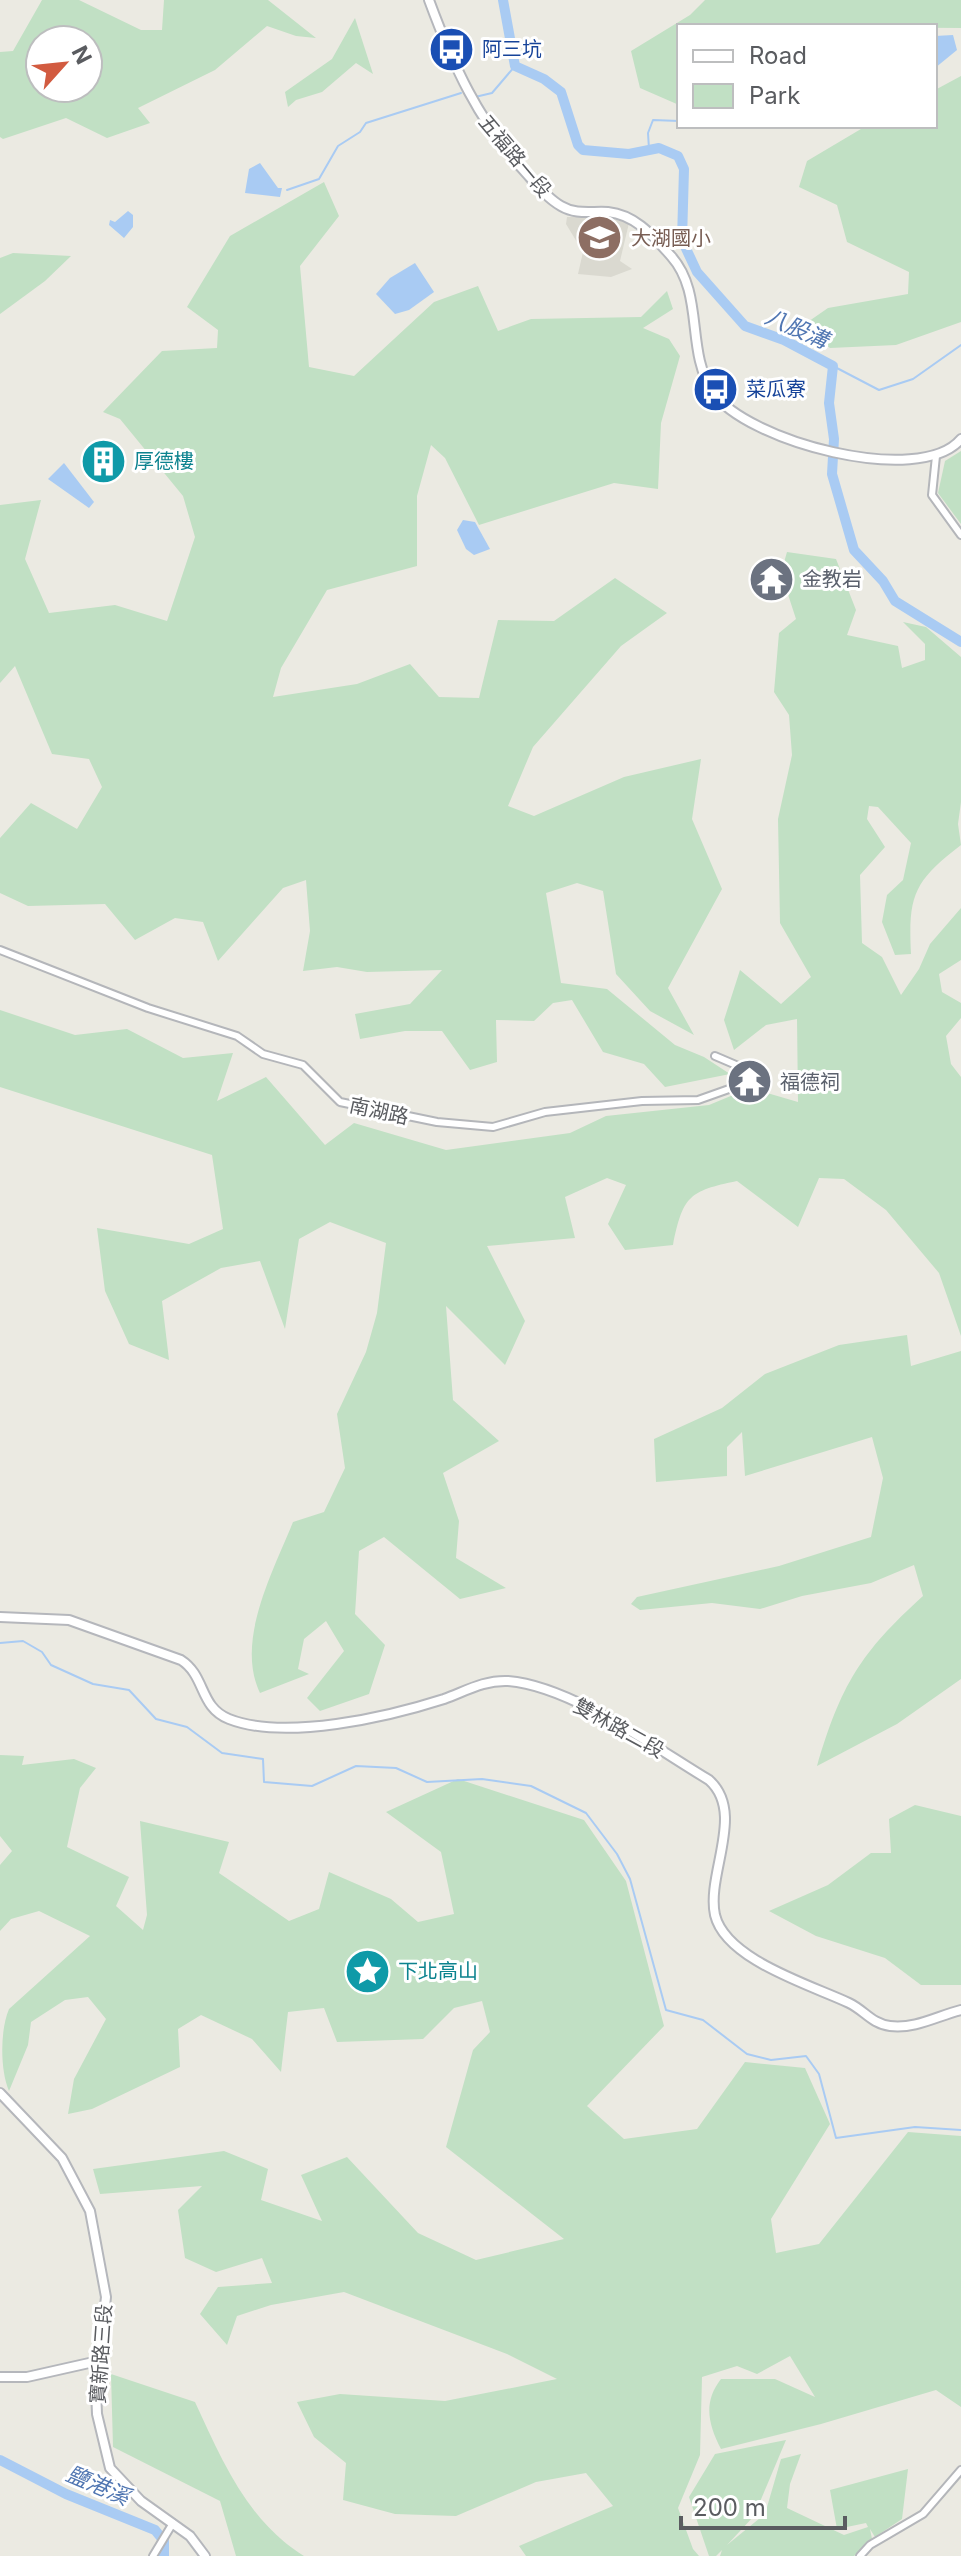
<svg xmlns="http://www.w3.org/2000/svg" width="961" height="2556" font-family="Inter,'Noto Sans TC',sans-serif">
  <rect width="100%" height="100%" fill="#ebeae2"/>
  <!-- education -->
  <polygon fill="#dad9d0" points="567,217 605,217 629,223 620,261 632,269 611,277 578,274 583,252 566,224"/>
  <!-- green -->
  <g fill="#c1e0c4" fill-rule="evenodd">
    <path d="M42 0H79L141 30H162L164 0H268L316 38 296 36 267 26 215 70 138 108 150 123 107 138 66 118 3 139 0 137V52L13 51ZM40 40H88V88H40Z"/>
    <polygon points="705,0 961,0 961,28 679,26 679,105 640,88 631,51 690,15"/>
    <polygon points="355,18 373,74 356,63 322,92 296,100 288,107 285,92 332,59"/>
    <polygon points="961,76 961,322 896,345 830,348 802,326 828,308 908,294 909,272 847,242 837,205 799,187 807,161 866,126 935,126 935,90"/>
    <polygon points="324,182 339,216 300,266 309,367 354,376 434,302 478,286 498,331 531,319 641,317 667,291 673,309 643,328 669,339 680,356 661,423 658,489 614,483 479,525 445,458 431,445 417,496 417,566 327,590 281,668 273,697 357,684 410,664 439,697 479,698 498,620 554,621 615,578 667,613 621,646 533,747 508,806 534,816 624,777 701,759 692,819 722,889 668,988 694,1035 650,1011 616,974 603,891 577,883 546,893 561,983 607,989 675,1045 704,1057 730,1074 665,1087 644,1064 603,1052 572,1000 553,1003 534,1021 496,1020 497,1062 470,1070 442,1031 405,1031 360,1039 355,1014 410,1004 442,970 367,972 337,967 303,971 310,931 306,880 283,888 218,961 203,922 175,918 135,940 105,904 28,906 0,893 0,838 31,803 77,829 102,787 89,759 52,754 15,666 0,683 0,505 41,500 25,559 49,613 115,605 167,621 195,537 183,496 120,419 103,412 162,351 217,348 218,330 187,307 230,236"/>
    <polygon points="13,253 71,256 45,281 0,314 0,258"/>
    <polygon points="961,451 961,524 938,493 945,461"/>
    <path d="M787 552 836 559 856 610 847 635 898 646 902 668 925 660V644L903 622 926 627 961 657V802L958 824 961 845C914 881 908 895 911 954L895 955 882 922 887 895 903 880 911 843 878 807 869 806 867 819 885 847 860 875 862 943 882 957 901 995 919 969 930 944 961 908V960L939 974 942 992 961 1003V1018L946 1036 951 1064 961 1077V1336L939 1273 886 1210 844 1179 819 1178 798 1227 737 1181C689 1191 683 1196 673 1245L625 1250 608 1224 626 1185 607 1178 565 1197 575 1238 487 1246 525 1321 505 1365 446 1306 453 1400 499 1441 443 1473 459 1521 456 1558 506 1588 460 1599 384 1537 359 1551 355 1614 385 1645 369 1694 320 1711 307 1698 344 1651 326 1621 304 1639 298 1669 309 1674 260 1693C235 1641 273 1572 293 1522L324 1512 345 1468 337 1414 366 1352 377 1313 386 1243 330 1222 299 1239 285 1329 260 1261 221 1268 162 1301 169 1360 129 1344 105 1291 97 1228 189 1244 223 1229 212 1155 0 1087V1010L75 1035 127 1029 183 1058 233 1053 217 1101 266 1077 325 1145 354 1123 446 1150 570 1133 606 1116 709 1105 750 1088 798 1102 797 1019 766 1025 734 1050 724 1020 740 970 781 1004 811 977 780 923 778 819 792 755 789 715 774 692 779 633 796 619 781 573Z"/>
    <path d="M907 1335 911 1366 961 1351V1679L897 1724 817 1766C841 1685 860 1653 923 1596L914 1565 871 1583 802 1596 760 1609 712 1603 640 1610 631 1604 637 1597 779 1566 871 1537 883 1478 872 1437 745 1476 742 1432 727 1447V1476L656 1482 654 1439 722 1408 765 1374 839 1345Z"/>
    <path d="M0 1755 24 1756 22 1765 74 1759 96 1768 80 1788 67 1847 129 1877 116 1906 143 1930 147 1915 140 1821 229 1842 219 1873 289 1921 319 1909 329 1872 391 1899 418 1922 454 1914 441 1852 386 1812 458 1779 584 1820 626 1881 664 2026 587 2106 624 2139 697 2129 745 2062 805 2068 830 2124 771 2219 776 2253 819 2244 908 2132 961 2136V2407L936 2390 821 2424 721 2449C708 2424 703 2402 721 2379H775L815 2397 790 2356 757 2374 737 2366 702 2377 700 2455 678 2508 693 2549 699 2556H526L519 2546 613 2506 586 2473 536 2482 456 2516 395 2514 343 2500 346 2463 314 2437 297 2402 340 2394 445 2401 557 2379 507 2354 344 2292 271 2305 237 2316 227 2345 200 2314 218 2287 272 2283 262 2258 216 2272 185 2258 178 2210 202 2186 100 2194 93 2169 224 2151 268 2169 261 2200 322 2221 301 2175 347 2157 418 2233 476 2260 564 2239 446 2147 473 2050 490 2032 482 2001 454 2008 423 2039 337 2042 324 2008 288 2012 281 2072 252 2039 201 2015 178 2029 180 2067 92 2109 68 2114 74 2079 106 2019 88 1997 65 2000 31 2022 28 2045 9 2091C0 2070 0 2030 9 2009L90 1936 39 1911 11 1919 0 1931V1865L12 1851 0 1836Z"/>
    <polygon points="915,1805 961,1816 961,1985 921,1985 885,1958 816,1936 769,1911 828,1885 871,1853 891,1853 889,1819"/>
    <path d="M111 2374 195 2402C222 2460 247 2521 304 2556H236L220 2501 113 2447Z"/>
    <polygon points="786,2440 754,2516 727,2545 765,2514 781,2459 801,2454 790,2484 787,2508 844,2535 868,2527 866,2523 837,2529 830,2490 908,2469 902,2519 875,2537 870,2529 872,2539 854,2556 720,2556 722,2550 716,2556 709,2556 689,2497 715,2454"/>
  </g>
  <!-- water -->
  <g fill="#a9cbf3">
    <polygon points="953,35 957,50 935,68 935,36"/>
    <polygon points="260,163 278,188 282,188 280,197 245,193 249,169"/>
    <polygon points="128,211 133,215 133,227 124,238 109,225 110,220 115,222"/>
    <polygon points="415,263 434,292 409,310 395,314 376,294 390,278"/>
    <polygon points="64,463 94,502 89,508 48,479"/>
    <polygon points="463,520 475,522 490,549 474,555 466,549 457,530"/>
  </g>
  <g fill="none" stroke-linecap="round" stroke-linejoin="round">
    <!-- stream -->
    <g stroke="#a9cbf3" stroke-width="2">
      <polyline points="475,97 492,93 515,66"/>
      <polyline points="699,126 732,126"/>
      <polyline points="649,149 648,133 653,120 679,121"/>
      <polyline points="287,190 319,179 338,146 360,132 366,123 461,93"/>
      <polyline points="833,366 879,390 913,379 961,345"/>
      <polyline points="0,1643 23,1641 42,1652 51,1665 93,1684 129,1690 156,1719 187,1727 222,1753 263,1759 264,1782 312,1786 356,1766 396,1768 427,1782 482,1779 531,1786 586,1813 617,1854 630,1879 666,2010 703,2020 747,2054 771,2060 806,2056 819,2074 836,2138 915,2127 961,2130"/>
    </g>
    <!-- river -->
    <g stroke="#a9cbf3" stroke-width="10">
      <polyline points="503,0 515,66 544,79 561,92 578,145 583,150 629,154 659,148 678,156 684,169 682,240 697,272 745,326 784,340 833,366 829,403 834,439 832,474 854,550 883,581 895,601 961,642"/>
      <polyline points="0,2460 66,2494 155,2530 164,2541 164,2556"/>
    </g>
    <defs>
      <g id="street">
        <polyline points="936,456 932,495 961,535"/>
        <polyline points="0,950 148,1008 237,1036 263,1054 303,1065 340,1102 437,1122 493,1127 545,1112 642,1101 698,1100 729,1089 747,1074 743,1068 715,1056"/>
        <polyline points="153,2556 173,2523"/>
        <polyline points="860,2556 870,2545 923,2514 961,2470"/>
      </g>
      <g id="secondary">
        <path d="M429 0C453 65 478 121 526 173 536 184 547 198 561 206 576 215 591 211 608 212 636 215 653 236 671 256 705 294 685 351 713 392 745 441 920 488 961 439"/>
        <path d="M0 1617 69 1620 181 1660C206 1676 199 1707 229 1719 285 1741 388 1717 444 1699 466 1691 484 1680 508 1681 571 1686 654 1747 709 1780 746 1813 706 1874 715 1915 726 1960 811 1985 849 2003 864 2010 872 2024 890 2026 916 2029 937 2016 961 2010"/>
        <polyline points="0,2093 62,2158 90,2211 106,2297 96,2389 97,2414 110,2468 141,2501 190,2536 205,2556"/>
        <polyline points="0,2377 27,2377 98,2361"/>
      </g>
    </defs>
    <!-- street casing -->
    <use href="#street" stroke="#b4b6ba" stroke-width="10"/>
    <!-- secondary casing -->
    <use href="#secondary" stroke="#b5b7bc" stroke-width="12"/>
    <!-- street -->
    <use href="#street" stroke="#fff" stroke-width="6"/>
    <!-- secondary -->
    <use href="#secondary" stroke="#fff" stroke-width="8"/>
  </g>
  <!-- icons -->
  <defs>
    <symbol id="bus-disc" viewBox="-11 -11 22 22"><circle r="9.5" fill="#1a4fb4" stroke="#fff"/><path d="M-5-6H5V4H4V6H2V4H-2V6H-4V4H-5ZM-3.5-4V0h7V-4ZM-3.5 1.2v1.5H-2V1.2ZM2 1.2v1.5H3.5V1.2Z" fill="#fff"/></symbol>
    <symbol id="school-disc" viewBox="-11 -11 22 22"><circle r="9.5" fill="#8d6e63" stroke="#fff"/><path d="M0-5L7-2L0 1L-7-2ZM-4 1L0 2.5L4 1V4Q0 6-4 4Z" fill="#fff"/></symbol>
    <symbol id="building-disc" viewBox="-11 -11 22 22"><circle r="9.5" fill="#0f9aa8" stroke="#fff"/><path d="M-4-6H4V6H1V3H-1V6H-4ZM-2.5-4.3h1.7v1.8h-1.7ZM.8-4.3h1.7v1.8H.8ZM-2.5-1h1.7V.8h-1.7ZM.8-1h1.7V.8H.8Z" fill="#fff"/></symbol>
    <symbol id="temple-disc" viewBox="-11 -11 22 22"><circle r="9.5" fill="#6b7280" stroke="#fff"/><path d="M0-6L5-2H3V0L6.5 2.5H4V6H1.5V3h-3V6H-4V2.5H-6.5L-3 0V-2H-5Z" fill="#fff"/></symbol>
    <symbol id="sight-disc" viewBox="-11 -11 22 22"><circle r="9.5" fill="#0f9aa8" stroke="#fff"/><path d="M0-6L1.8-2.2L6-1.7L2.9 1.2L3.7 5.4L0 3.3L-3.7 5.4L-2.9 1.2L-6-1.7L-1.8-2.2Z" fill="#fff"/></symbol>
  </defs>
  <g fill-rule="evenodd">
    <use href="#bus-disc" x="426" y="24" width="51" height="51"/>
    <use href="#school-disc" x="574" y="212" width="51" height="51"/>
    <use href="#bus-disc" x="690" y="364" width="51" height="51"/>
    <use href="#building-disc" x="78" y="436" width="51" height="51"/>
    <use href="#temple-disc" x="746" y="554" width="51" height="51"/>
    <use href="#temple-disc" x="724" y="1056" width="51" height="51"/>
    <use href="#sight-disc" x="342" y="1946" width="51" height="51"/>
  </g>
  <g text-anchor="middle" stroke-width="6" stroke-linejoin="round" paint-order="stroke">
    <!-- transit labels -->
    <g font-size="20" fill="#164399" stroke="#fff" text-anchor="start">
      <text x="482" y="56">阿三坑</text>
      <text x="746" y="396">菜瓜寮</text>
    </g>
    <!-- street labels -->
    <g font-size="20" fill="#5a5c60" stroke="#fff">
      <text transform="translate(515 156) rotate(50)" y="7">五福路一段</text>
      <text transform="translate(379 1111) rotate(12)" y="7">南湖路</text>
      <text transform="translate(619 1728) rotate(29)" y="7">雙林路二段</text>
      <text transform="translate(101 2354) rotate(-86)" y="7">寶新路三段</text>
    </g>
    <!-- education labels -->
    <g font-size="20" fill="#785e54" stroke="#fff" text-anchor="start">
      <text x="631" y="245">大湖國小</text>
    </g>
    <!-- culture labels -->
    <g font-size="20" fill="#0d838f" stroke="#fff" text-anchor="start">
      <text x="134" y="468">厚德樓</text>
      <text x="398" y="1978">下北高山</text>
    </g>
    <!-- worship labels -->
    <g font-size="20" fill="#5b616d" stroke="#fff" text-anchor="start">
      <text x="802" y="586">金教岩</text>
      <text x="780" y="1089">福德祠</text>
    </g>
    <!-- water labels -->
    <g font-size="22" font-style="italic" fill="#5076b2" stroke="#fff">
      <text transform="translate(797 328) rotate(24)" y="8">八股溝</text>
      <text transform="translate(98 2485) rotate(23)" y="8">鹽港溪</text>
    </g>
  </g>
  <!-- legend -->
  <rect x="677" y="24" width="260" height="104" fill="#ffffff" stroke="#bdbebf" stroke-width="2"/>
  <rect x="693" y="50" width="40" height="12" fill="#ffffff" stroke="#bdbebf" stroke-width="2"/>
  <text x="749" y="64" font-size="24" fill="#5a5c60">Road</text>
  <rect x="693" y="84" width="40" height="24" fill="#c1e0c4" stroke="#bdbebf" stroke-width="2"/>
  <text x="749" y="104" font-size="24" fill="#5a5c60">Park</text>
  <!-- north arrow -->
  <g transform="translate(64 64) rotate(63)"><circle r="38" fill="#ffffff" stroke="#bdbebf" stroke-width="2"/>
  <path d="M0-6L14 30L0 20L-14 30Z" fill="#d25b40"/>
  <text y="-12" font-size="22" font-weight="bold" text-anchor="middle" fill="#5a5c60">N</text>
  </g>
  <!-- scale -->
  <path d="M681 2516v12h164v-12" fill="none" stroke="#5a5c60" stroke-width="4"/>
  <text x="693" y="2516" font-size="24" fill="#5a5c60" stroke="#ffffff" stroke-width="6" paint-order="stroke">200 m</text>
</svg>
